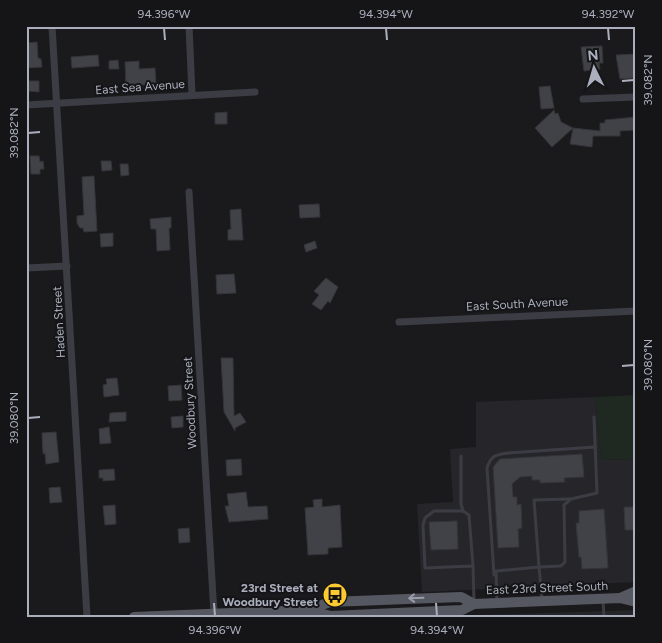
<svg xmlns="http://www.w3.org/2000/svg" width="662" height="643" font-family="Figtree,sans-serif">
  <rect width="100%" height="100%" fill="#1a1a1d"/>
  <!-- built -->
  <g fill="#26262a">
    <polygon points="595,397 601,460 636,459 636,582 422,592 417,504 453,502 450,449 476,447 476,402"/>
    <polygon points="636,610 636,617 420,617"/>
  </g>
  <!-- green -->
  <polygon fill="#1f2821" points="636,395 636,459 601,460 595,397"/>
  <!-- building -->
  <g fill="#414247" stroke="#343439">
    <polygon points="37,42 38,58 41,59 42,67 26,68 26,43"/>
    <polygon points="602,46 603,63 599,63 600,69 584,71 581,47"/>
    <polygon points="636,54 635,78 620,79 616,55"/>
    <polygon points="98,55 99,66 72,68 71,57"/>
    <polygon points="118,60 119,69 109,69 109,61"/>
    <polygon points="139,61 139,69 155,68 156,84 126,86 125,62"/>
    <polygon points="27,81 39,81 39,92 28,91"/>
    <polygon points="550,86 554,108 541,109 539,87"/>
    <polygon points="554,110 555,114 558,113 561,122 573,128 600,131 600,123 605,123 605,120 636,117 636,130 620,131 620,136 593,136 592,147 570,144 573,128 552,147 535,128"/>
    <polygon points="227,112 227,124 215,124 215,113"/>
    <polygon points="30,156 39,156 40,162 43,161 44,169 40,169 40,174 31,174"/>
    <polygon points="101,161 111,161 112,170 102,171"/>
    <polygon points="120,164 128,164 129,175 121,176"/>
    <polygon points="94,176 97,231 84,232 83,228 80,228 77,223 77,216 84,215 82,177"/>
    <polygon points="319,204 320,217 300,218 299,205"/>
    <polygon points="241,209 243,240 228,240 228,230 231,229 230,210"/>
    <polygon points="171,217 171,228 169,228 170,250 157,251 156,229 151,229 150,219"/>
    <polygon points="113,233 113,246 101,247 100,234"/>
    <polygon points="315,241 317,248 306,252 304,245"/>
    <polygon points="234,274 236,293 217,294 216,275"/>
    <polygon points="326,278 338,287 330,303 328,301 321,310 312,304 319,295 314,291"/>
    <polygon points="221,358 233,358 234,416 240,413 246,422 235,428 235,431 224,412"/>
    <polygon points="117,378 119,395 104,397 103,385 107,384 106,379"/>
    <polygon points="181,385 182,400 169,401 168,386"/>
    <polygon points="126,412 126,421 109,422 110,413"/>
    <polygon points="183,416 183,427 172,428 171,417"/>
    <polygon points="109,427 111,443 100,444 99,429"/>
    <polygon points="56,432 59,462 46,464 45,453 43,454 42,433"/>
    <polygon points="582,454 584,477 564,478 565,482 540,483 540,480 532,480 532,476 520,477 512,484 513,497 517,497 517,505 521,504 522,528 518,529 519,547 498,548 493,467 500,459"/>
    <polygon points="241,459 242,475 227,476 226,460"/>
    <polygon points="114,469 115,480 103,481 103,478 99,478 99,470"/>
    <polygon points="60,487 62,502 50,503 49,488"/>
    <polygon points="246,492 248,507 267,506 268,519 229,522 225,506 229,506 227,494"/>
    <polygon points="322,499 322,507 340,505 342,547 328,548 328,554 308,555 305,508 314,507 313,500"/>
    <polygon points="115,505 116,524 105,525 103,506"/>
    <polygon points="624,507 636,507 636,530 625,530"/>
    <polygon points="604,509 608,568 582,569 581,557 579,557 576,523 579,523 579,511"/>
    <polygon points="457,521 458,549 431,550 429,522"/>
    <polygon points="189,528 190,542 179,543 178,529"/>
  </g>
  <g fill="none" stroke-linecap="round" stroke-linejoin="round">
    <!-- lane -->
    <g stroke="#3c3d44" stroke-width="3">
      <polyline points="461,456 461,504 463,511 469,515 473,566"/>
      <polyline points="463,511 434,511 425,518 423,525 425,568 473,566 474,601"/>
      <path d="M494 575 487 468C491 455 496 455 508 453L595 447"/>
      <polyline points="542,598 539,567 561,566 565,562 564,505 571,499 597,493 594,417"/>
      <polyline points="497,600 496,571 539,567 534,500 570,499"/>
      <polyline points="603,600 604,617"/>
    </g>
    <!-- street -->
    <g stroke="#3c3d44" stroke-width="7">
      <polyline points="52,26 87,617"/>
      <polyline points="189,26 192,94"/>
      <polyline points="583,99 636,97"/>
      <polyline points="26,105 255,92"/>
      <polyline points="189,192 214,614"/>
      <polyline points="26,268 67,266"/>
      <polyline points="399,322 636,311"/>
    </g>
    <!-- primary -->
    <g stroke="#565861" stroke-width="10">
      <polyline points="620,598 636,591"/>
      <polyline points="308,610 330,602 407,599 461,597 474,604"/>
      <polyline points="134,617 308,610 331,616 462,610 474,604 620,598 636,602"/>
    </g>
  </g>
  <!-- one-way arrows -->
  <defs><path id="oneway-shaft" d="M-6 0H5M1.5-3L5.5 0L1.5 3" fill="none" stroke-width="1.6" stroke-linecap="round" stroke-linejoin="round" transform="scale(1.25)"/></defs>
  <use stroke="#9a9eab" href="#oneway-shaft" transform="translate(416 598) rotate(178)"/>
  <!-- ticks -->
  <path fill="none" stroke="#abafbd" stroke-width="2" d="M164 28 165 40M386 28 387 40M608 28 609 40M622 81 634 80M28 133 40 132M622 366 634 365M28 418 40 417M214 603 215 616M436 603 437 616"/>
  <!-- icons -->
  <defs>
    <symbol id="bus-disc" viewBox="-11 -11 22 22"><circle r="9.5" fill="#ffca30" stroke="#151518"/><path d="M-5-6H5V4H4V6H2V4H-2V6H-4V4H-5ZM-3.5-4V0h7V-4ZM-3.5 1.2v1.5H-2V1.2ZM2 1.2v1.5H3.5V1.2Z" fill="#111"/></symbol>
  </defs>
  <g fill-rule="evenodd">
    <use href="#bus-disc" x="321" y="581" width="28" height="28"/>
  </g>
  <g text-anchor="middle" stroke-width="4" stroke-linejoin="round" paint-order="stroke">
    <!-- street labels -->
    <g font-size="12" fill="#abafbd" stroke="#151518">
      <text transform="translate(140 87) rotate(-4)" y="4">East Sea Avenue</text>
      <text transform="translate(517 304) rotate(-3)" y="4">East South Avenue</text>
      <text transform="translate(59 322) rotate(-93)" y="4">Haden Street</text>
      <text transform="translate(190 403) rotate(-93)" y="4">Woodbury Street</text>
      <text transform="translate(547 588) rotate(-2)" y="4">East 23rd Street South</text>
    </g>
    <!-- poi labels -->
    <g font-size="12" font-weight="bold" fill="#abafbd" stroke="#151518" text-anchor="end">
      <text x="318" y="592">23rd Street at<tspan x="318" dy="14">Woodbury Street</tspan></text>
    </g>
  </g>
  <!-- border -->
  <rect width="662" height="643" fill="none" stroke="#151518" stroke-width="55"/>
  <!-- north arrow -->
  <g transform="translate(594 68) rotate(355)" stroke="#151518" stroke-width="4" paint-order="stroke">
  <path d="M0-4L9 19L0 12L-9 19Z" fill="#abafbd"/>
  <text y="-8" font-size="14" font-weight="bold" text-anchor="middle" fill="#abafbd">N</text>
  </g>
  <rect x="28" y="28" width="606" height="588" fill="none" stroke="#abafbd" stroke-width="2"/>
  <g font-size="12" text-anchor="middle" fill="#abafbd">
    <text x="164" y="18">94.396°W</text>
    <text x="386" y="18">94.394°W</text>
    <text x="608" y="18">94.392°W</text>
    <text transform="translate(648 80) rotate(-90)" y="4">39.082°N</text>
    <text transform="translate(14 133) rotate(-90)" y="4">39.082°N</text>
    <text transform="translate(648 365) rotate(-90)" y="4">39.080°N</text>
    <text transform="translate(14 418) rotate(-90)" y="4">39.080°N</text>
    <text x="215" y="634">94.396°W</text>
    <text x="437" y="634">94.394°W</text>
  </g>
</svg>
